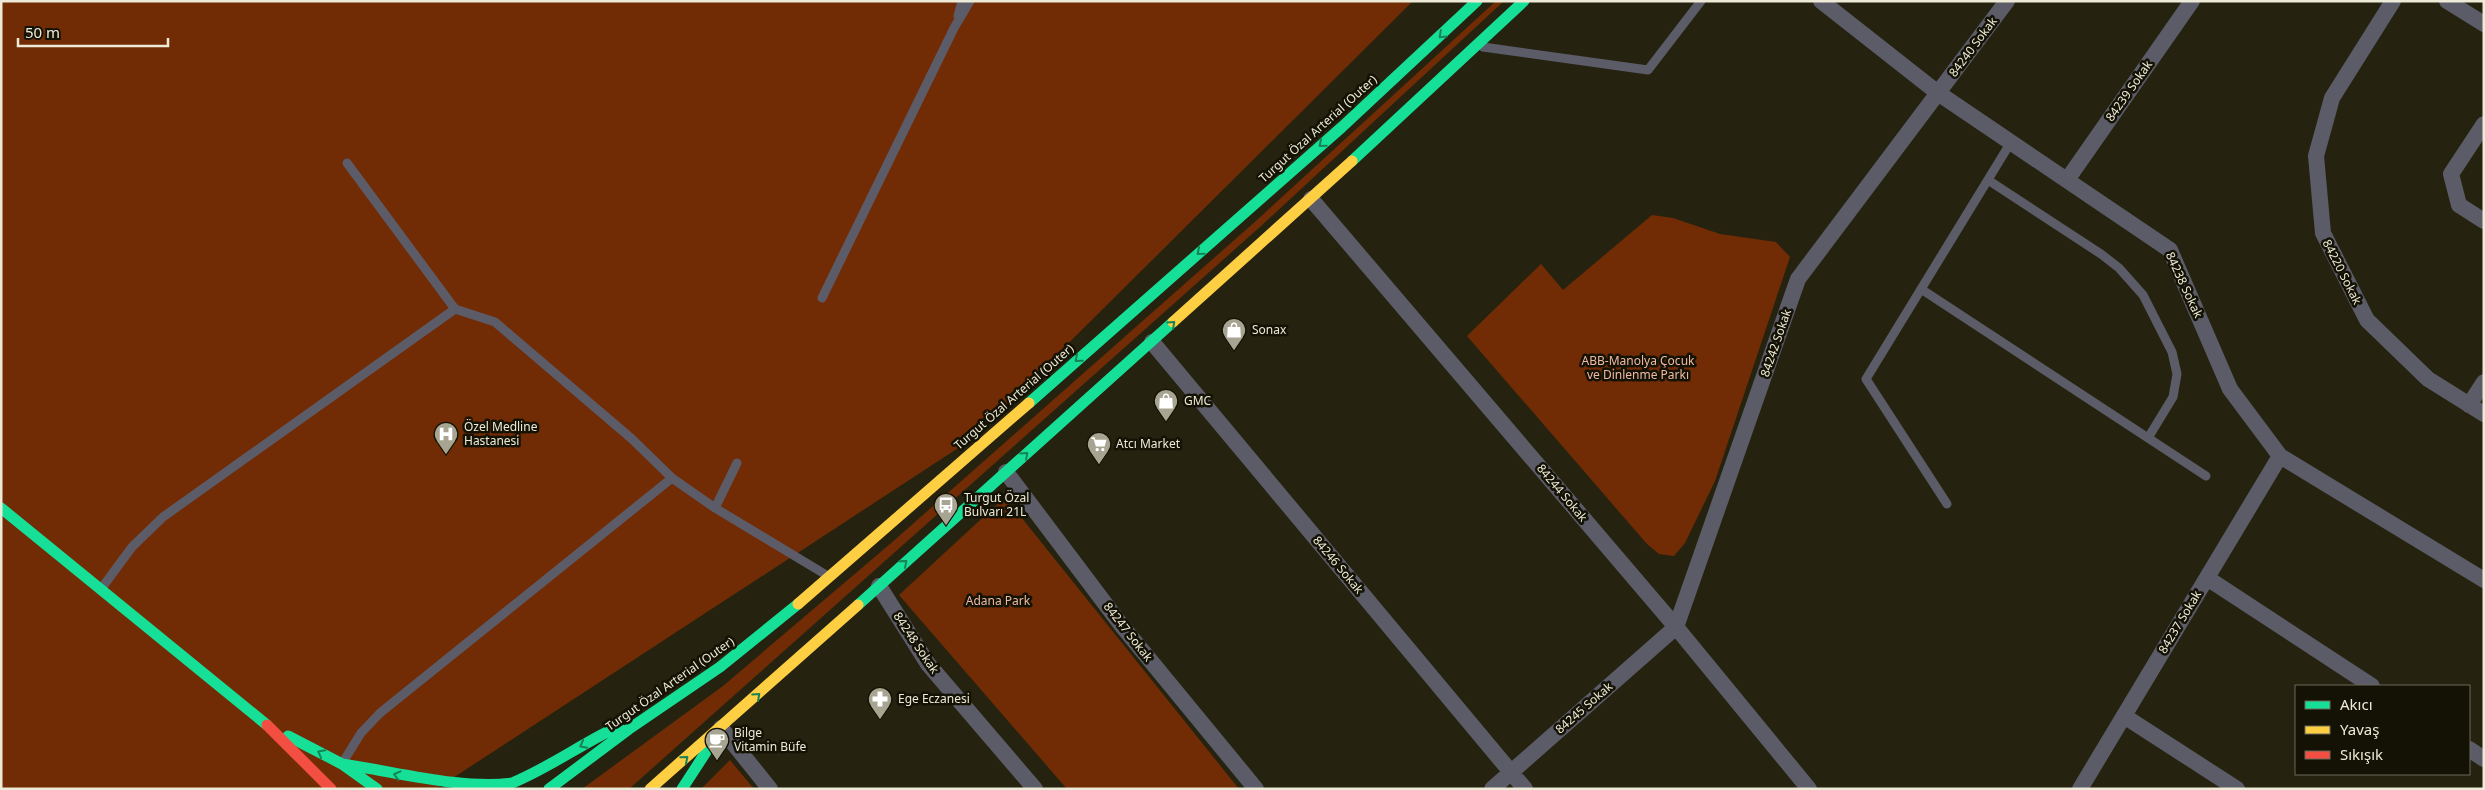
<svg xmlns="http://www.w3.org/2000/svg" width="2485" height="790" viewBox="0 0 2485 790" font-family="'Noto Sans',sans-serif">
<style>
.green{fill:#722c05}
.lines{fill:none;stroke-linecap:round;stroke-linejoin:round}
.lane{stroke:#5c5c69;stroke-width:9}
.street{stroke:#5c5c69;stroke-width:16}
.fast{stroke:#16e098;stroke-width:11}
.slow{stroke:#ffcf43;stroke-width:11}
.jam{stroke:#f24e42;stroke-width:11}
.oneway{stroke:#158356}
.labels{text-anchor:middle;stroke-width:5;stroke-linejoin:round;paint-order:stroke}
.street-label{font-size:12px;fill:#edebd7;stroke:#141205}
.poi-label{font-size:12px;fill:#edebd7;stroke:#141205;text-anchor:start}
.park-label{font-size:12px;fill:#efb9a4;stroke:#141205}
</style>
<rect width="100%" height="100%" fill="#25230f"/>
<path class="green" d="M 1,1 L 1413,1 L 972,439 L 436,789 L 1,789 Z
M 1496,1 L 1504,1 L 1261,226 L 629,789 L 582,789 L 723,686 L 890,544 L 1257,220 Z
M 1652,215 L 1673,218 L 1720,234 L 1776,242 L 1790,257 L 1715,481 L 1685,543 L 1674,556 L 1659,554 L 1647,544 L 1467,336 L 1541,264 L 1563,290 Z
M 1005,497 L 1239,789 L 1067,789 L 899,595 Z
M 730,760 L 754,789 L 701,789 Z"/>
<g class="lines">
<path class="lane" d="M 958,16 L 962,1
M 1483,47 L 1648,70 L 1701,1
M 347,163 L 455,309 L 495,322 L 632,439 L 672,478 L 715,508 L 828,576
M 1988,180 L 2101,254 L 2119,268 L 2143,295 L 2172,352 L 2177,374 L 2173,397 L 2148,438
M 1921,289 L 2206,476
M 822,298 L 954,28 L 970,1
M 1947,504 L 1866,379 L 2011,142
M 715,508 L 737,463
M 101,589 L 132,547 L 163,517 L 455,309
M 343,762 L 361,733 L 380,713 L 672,478"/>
<path class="street" d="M 1821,1 L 1938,93 L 2170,250 L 2230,389 L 2280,456 L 2484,580
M 2393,1 L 2332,98 L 2316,156 L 2323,233 L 2367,320 L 2428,379 L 2484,414
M 2447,1 L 2484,24
M 2484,124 L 2451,174 L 2459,205 L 2484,221
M 2067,180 L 2192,1
M 1311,199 L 1676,627 L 1809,789
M 1152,342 L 1525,789
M 2469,405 L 2484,382
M 1006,472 L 1122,626 L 1256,789
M 2207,578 L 2372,686
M 879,586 L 928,664 L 1035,789
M 2124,716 L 2237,789
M 721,728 L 770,789
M 2469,749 L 2484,759
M 1492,789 L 1676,627 L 1798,279 L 2007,1
M 2080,789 L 2280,456"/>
<path class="fast" d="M 1352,161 L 1524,1
M 1029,403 L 1342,127 L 1477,1
M 1,508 L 267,725
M 858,605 L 1173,322
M 288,736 L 342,764 L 377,789
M 342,764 C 393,771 462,790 512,783 C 544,770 576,748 607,732 L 622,730
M 549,789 L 629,729 L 720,667 L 798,604
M 682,789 L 706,752"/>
<path class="slow" d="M 1173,322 L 1352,161
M 798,604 L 1029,403
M 650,789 L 858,605"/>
<path class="jam" d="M 267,725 L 331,789"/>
</g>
<defs><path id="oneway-chevron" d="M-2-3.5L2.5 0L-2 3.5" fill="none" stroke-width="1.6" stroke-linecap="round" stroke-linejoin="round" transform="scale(1.25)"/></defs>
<g class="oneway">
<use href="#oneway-chevron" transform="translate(1442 35) rotate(137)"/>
<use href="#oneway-chevron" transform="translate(1322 144) rotate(139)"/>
<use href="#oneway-chevron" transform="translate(1200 252) rotate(139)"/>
<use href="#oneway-chevron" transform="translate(1172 324) rotate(-42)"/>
<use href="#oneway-chevron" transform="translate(1078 359) rotate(139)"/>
<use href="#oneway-chevron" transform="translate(1025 455) rotate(-42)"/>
<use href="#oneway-chevron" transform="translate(904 563) rotate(-41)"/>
<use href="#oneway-chevron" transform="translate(757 696) rotate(-42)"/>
<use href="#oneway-chevron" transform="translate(583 745) rotate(152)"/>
<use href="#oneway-chevron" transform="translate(321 753) rotate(-152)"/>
<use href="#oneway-chevron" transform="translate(685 759) rotate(-40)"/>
<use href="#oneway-chevron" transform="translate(397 775) rotate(-166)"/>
</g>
<defs>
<g id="shop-pin" transform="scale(1.25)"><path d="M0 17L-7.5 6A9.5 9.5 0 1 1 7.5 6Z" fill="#a7a591" stroke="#141205"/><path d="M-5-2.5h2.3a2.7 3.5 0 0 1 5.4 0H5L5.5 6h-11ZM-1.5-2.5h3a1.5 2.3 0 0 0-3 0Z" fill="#fff"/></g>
<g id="hospital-pin" transform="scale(1.25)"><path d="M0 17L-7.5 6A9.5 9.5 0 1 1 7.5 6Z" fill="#a7a591" stroke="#141205"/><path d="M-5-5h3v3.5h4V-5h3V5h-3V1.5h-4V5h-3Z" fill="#fff"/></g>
<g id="supermarket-pin" transform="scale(1.25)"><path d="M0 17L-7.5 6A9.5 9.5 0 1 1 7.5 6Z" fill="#a7a591" stroke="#141205"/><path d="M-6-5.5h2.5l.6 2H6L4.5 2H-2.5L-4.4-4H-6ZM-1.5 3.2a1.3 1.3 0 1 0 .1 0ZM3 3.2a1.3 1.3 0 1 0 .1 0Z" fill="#fff"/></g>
<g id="bus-pin" transform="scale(1.25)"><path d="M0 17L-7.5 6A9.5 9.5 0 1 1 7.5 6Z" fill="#a7a591" stroke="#141205"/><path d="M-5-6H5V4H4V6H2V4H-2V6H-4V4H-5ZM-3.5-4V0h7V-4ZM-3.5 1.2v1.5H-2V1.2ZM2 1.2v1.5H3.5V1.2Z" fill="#fff"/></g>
<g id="pharmacy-pin" transform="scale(1.25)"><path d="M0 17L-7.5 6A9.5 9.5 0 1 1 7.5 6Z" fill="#a7a591" stroke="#141205"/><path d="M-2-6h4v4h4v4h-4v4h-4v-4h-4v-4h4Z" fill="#fff"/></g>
<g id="cafe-pin" transform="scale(1.25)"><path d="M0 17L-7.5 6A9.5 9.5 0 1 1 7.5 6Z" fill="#a7a591" stroke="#141205"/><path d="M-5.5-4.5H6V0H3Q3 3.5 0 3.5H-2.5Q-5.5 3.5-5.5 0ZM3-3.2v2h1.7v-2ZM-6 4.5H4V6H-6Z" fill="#fff"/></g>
</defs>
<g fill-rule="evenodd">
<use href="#shop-pin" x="1234" y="330"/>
<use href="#shop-pin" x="1166" y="401"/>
<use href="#hospital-pin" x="446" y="434"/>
<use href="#supermarket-pin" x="1099" y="444"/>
<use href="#bus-pin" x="946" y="505"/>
<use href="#pharmacy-pin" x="880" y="699"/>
<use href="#cafe-pin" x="717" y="740"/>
</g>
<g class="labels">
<g class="street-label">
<text transform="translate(1973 47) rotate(-53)" y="4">84240 Sokak</text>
<text transform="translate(2129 91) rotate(-55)" y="4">84239 Sokak</text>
<text transform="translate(1318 129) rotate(-42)" y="4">Turgut Özal Arterial (Outer)</text>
<text transform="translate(2342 272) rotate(63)" y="4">84220 Sokak</text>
<text transform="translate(2184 285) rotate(65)" y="4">84238 Sokak</text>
<text transform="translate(1776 343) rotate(-71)" y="4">84242 Sokak</text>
<text transform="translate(1014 397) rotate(-41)" y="4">Turgut Özal Arterial (Outer)</text>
<text transform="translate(1562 493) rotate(50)" y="4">84244 Sokak</text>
<text transform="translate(1338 565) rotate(50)" y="4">84246 Sokak</text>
<text transform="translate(2180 622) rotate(-59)" y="4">84237 Sokak</text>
<text transform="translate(1128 632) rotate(52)" y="4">84247 Sokak</text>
<text transform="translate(916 643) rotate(56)" y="4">84248 Sokak</text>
<text transform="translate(670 684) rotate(-35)" y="4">Turgut Özal Arterial (Outer)</text>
<text transform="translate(1584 708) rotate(-41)" y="4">84245 Sokak</text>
</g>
<g class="poi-label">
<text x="1252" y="334">Sonax</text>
<text x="1184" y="405">GMC</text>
<text x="464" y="431">Özel Medline<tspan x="464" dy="14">Hastanesi</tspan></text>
<text x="1116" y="448">Atcı Market</text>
<text x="964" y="502">Turgut Özal<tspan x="964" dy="14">Bulvarı 21L</tspan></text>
<text x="898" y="703">Ege Eczanesi</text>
<text x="734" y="737">Bilge<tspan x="734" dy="14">Vitamin Büfe</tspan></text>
</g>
<g class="park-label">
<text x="1638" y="365">ABB-Manolya Çocuk<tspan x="1638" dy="14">ve Dinlenme Parkı</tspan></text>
<text x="998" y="605">Adana Park</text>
</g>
</g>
<rect width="2485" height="790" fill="none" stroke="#edebd7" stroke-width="5"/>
<rect x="2295" y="685" width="175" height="90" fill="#141205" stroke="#6b6959"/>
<rect x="2305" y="701" width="25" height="8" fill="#16e098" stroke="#6b6959"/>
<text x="2340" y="710" font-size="15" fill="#edebd7">Akıcı</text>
<rect x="2305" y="726" width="25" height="8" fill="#ffcf43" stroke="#6b6959"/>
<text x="2340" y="735" font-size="15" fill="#edebd7">Yavaş</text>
<rect x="2305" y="751" width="25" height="8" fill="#f24e42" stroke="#6b6959"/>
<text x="2340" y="760" font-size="15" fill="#edebd7">Sıkışık</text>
<path d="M18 38v8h150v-8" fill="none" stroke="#edebd7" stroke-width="2.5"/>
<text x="25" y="38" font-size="15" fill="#edebd7" stroke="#141205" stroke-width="4" paint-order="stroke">50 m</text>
</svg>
